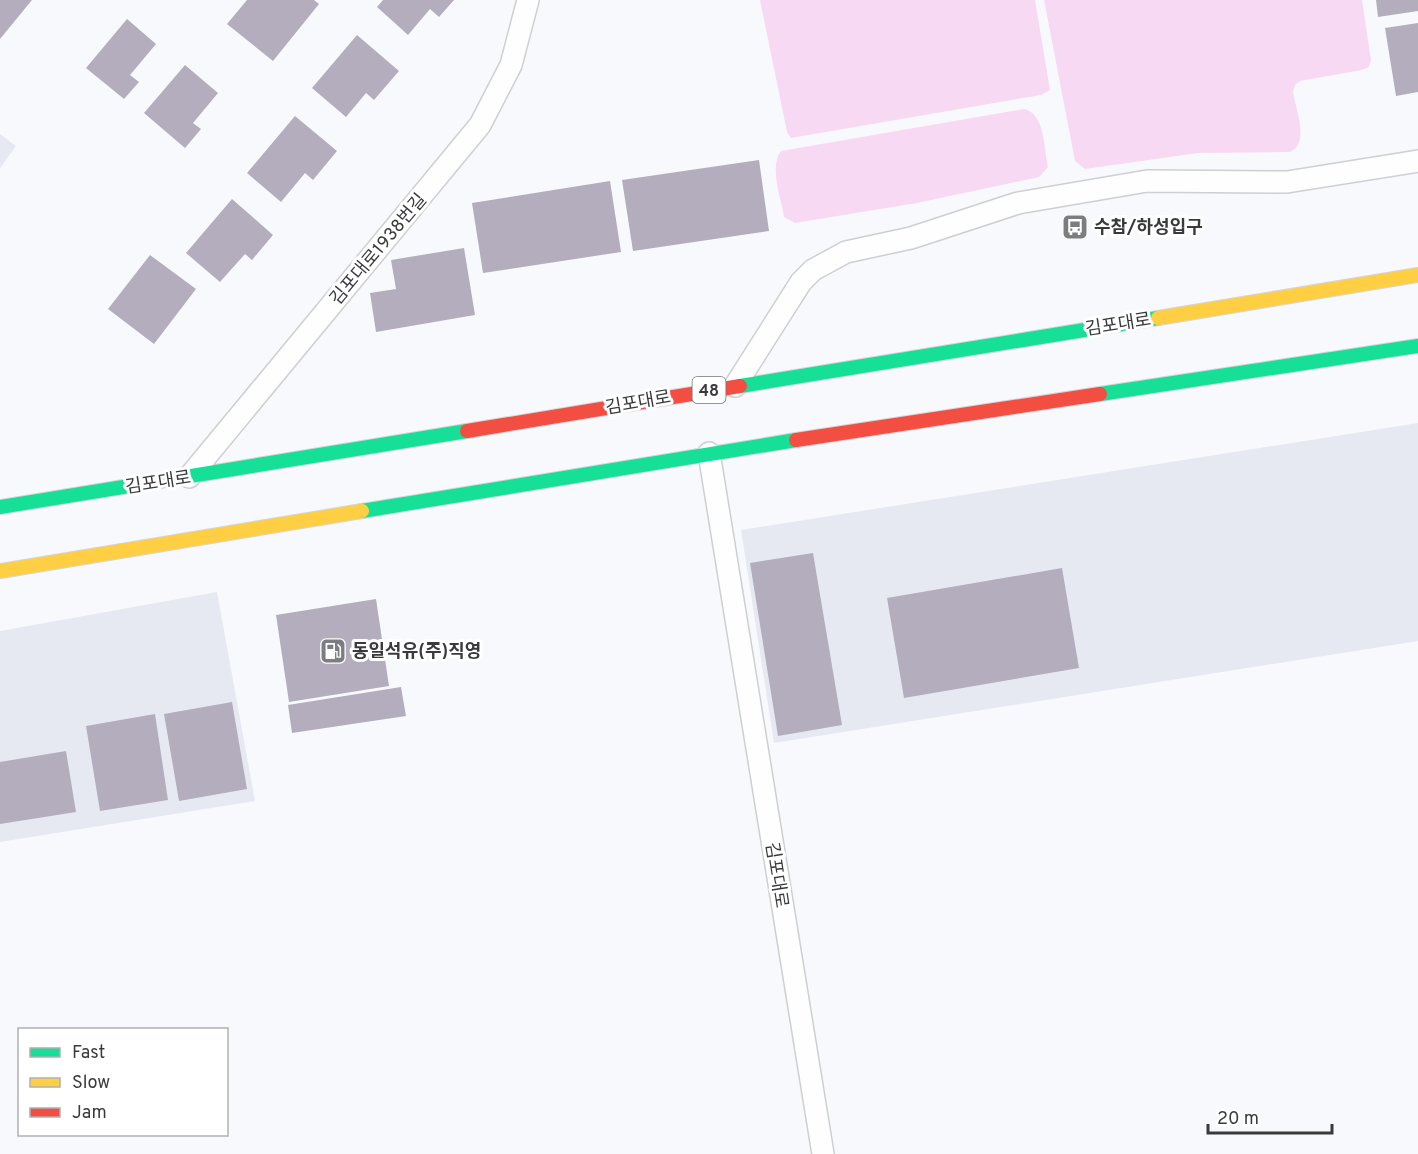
<svg xmlns="http://www.w3.org/2000/svg" width="1418" height="1154" viewBox="0 0 1418 1154" font-family="Overpass,'Noto Sans KR',sans-serif">
<style>
.built{fill:#e7e9f2}
.green{fill:#f8d9f4}
.building{fill:#b4adbd}
.lines{fill:none;stroke-linecap:round;stroke-linejoin:round}
.lane-casing{stroke:#cecfd2;stroke-width:24}
.fast-casing{stroke:#d5d5d7;stroke-width:16}
.slow-casing{stroke:#d5d5d7;stroke-width:16}
.jam-casing{stroke:#d5d5d7;stroke-width:16}
.lane{stroke:#fefeff;stroke-width:21}
.fast{stroke:#16e098;stroke-width:14}
.slow{stroke:#ffcf43;stroke-width:14}
.jam{stroke:#f24e42;stroke-width:14}
.labels{text-anchor:middle;stroke-width:6;stroke-linejoin:round;paint-order:stroke}
.shield{fill:#fff;stroke:#757577;stroke-width:1.5}
.shield-label{font-size:16px;font-weight:bold;fill:#3a3a3d}
.poi-label{font-size:18px;font-weight:bold;fill:#3a3a3d;stroke:#fff;text-anchor:start}
.street-label{font-size:18px;fill:#3a3a3d;stroke:#fff}
</style>
<rect width="100%" height="100%" fill="#f8f9fd"/>
<path class="built" d="M 0,134 L 16,146 L 0,168 Z
M 1418,423 L 1418,641 L 774,743 L 741,530 Z
M 217,592 L 255,801 L 0,842 L 0,631 Z"/>
<path class="green" d="M 760,0 L 1035,0 L 1050,90 L 1041,95 L 791,138 L 787,132 Z
M 1044,0 L 1362,0 L 1371,60 L 1369,67 L 1362,70 L 1300,81 L 1295,85 L 1293,92 C 1296,110 1310,144 1290,152 L 1198,153 L 1085,169 L 1075,161 Z
M 1024,109 C 1045,113 1044,149 1048,167 L 1039,177 L 917,203 L 795,223 L 784,217 C 781,198 769,167 781,151 Z"/>
<path class="building" d="M 0,0 L 32,0 L 0,39 Z
M 247,0 L 314,0 L 319,4 L 273,61 L 227,24 Z
M 383,0 L 454,0 L 439,17 L 430,9 L 408,35 L 377,7 Z
M 1376,0 L 1418,0 L 1418,11 L 1378,17 Z
M 127,19 L 156,44 L 130,75 L 139,82 L 124,99 L 86,68 Z
M 1418,23 L 1418,92 L 1396,96 L 1385,28 Z
M 357,35 L 399,71 L 374,100 L 366,93 L 346,117 L 312,88 Z
M 185,65 L 218,93 L 193,123 L 201,129 L 185,148 L 144,113 Z
M 295,116 L 337,151 L 313,180 L 305,173 L 281,202 L 247,173 Z
M 759,160 L 769,231 L 633,251 L 622,180 Z
M 610,181 L 621,252 L 483,273 L 472,203 Z
M 232,199 L 273,235 L 252,260 L 245,254 L 220,282 L 186,253 Z
M 464,248 L 475,315 L 376,332 L 370,293 L 396,289 L 391,260 Z
M 150,255 L 196,289 L 154,344 L 108,309 Z
M 813,553 L 842,725 L 778,736 L 750,563 Z
M 1062,568 L 1079,668 L 904,698 L 887,598 Z
M 376,599 L 389,686 L 289,702 L 276,615 Z
M 401,687 L 406,716 L 292,733 L 288,705 Z
M 232,702 L 247,789 L 179,801 L 164,714 Z
M 155,714 L 168,800 L 100,811 L 86,726 Z
M 66,751 L 76,812 L 0,824 L 0,762 Z"/>
<g class="lines">
<g class="lane-casing">
<path id="lane" d="M 735,386 L 801,282 L 813,270 L 846,252 L 911,238 L 1018,203 L 1147,181 L 1287,182 L 1418,161
M 709,453 L 823,1154
M 189,477 L 480,125 L 511,65 L 528,0"/>
</g>
<g class="fast-casing">
<path id="fast" d="M 740,386 L 1158,318
M 1100,394 L 1418,346
M 0,507 L 467,431
M 362,511 L 796,440"/>
</g>
<g class="slow-casing">
<path id="slow" d="M 1158,318 L 1418,275
M 0,571 L 362,511"/>
</g>
<g class="jam-casing">
<path id="jam" d="M 467,431 L 740,386
M 796,440 L 1100,394"/>
</g>
<use href="#lane" class="lane"/>
<use href="#fast" class="fast"/>
<use href="#slow" class="slow"/>
<use href="#jam" class="jam"/>
</g>
<defs>
<g id="bus-square" transform="scale(1.35)"><rect x="-9" y="-9" width="18" height="18" rx="4" fill="#7c7d80" stroke="#fff"/><path d="M-5-6H5V4H4V6H2V4H-2V6H-4V4H-5ZM-3.5-4V0h7V-4ZM-3.5 1.2v1.5H-2V1.2ZM2 1.2v1.5H3.5V1.2Z" fill="#fff"/></g>
<g id="fuel-square" transform="scale(1.35)"><rect x="-9" y="-9" width="18" height="18" rx="4" fill="#7c7d80" stroke="#fff"/><path d="M-5.5-6h7V0h2V4h1.3V-2.5L3-4.5l.8-.8L6-3V5H2.5V1h-1V6h-7ZM-4.2-4.7v3.2H.2V-4.7Z" fill="#fff"/></g>
</defs>
<g fill-rule="evenodd">
<use href="#bus-square" x="1075" y="227"/>
<use href="#fuel-square" x="333" y="651"/>
</g>
<g class="labels">
<rect class="shield" x="692.5" y="377" width="33" height="26" rx="4.5"/>
<g class="shield-label">
<text x="709" y="396">48</text>
</g>
<g class="poi-label">
<text x="1094" y="233">수참/하성입구</text>
<text x="352" y="657">동일석유(주)직영</text>
</g>
<g class="street-label">
<text transform="translate(378 249) rotate(-50)" y="6">김포대로1938번길</text>
<text transform="translate(1118 324) rotate(-9)" y="6">김포대로</text>
<text transform="translate(638 402) rotate(-10)" y="6">김포대로</text>
<text transform="translate(158 482) rotate(-9)" y="6">김포대로</text>
<text transform="translate(777 875) rotate(81)" y="6">김포대로</text>
</g>
</g>
<rect x="18" y="1028" width="210" height="108" fill="#ffffff" stroke="#b0b0b1" stroke-width="1.5"/>
<rect x="30" y="1048" width="30" height="9" fill="#16e098" stroke="#b0b0b1" stroke-width="1.5"/>
<text x="72" y="1058" font-size="18" fill="#3a3a3d">Fast</text>
<rect x="30" y="1078" width="30" height="9" fill="#ffcf43" stroke="#b0b0b1" stroke-width="1.5"/>
<text x="72" y="1088" font-size="18" fill="#3a3a3d">Slow</text>
<rect x="30" y="1108" width="30" height="9" fill="#f24e42" stroke="#b0b0b1" stroke-width="1.5"/>
<text x="72" y="1118" font-size="18" fill="#3a3a3d">Jam</text>
<path d="M1208 1124v9h124v-9" fill="none" stroke="#3a3a3d" stroke-width="3"/>
<text x="1217" y="1124" font-size="18" fill="#3a3a3d" stroke="#ffffff" stroke-width="4.5" paint-order="stroke">20 m</text>
</svg>
